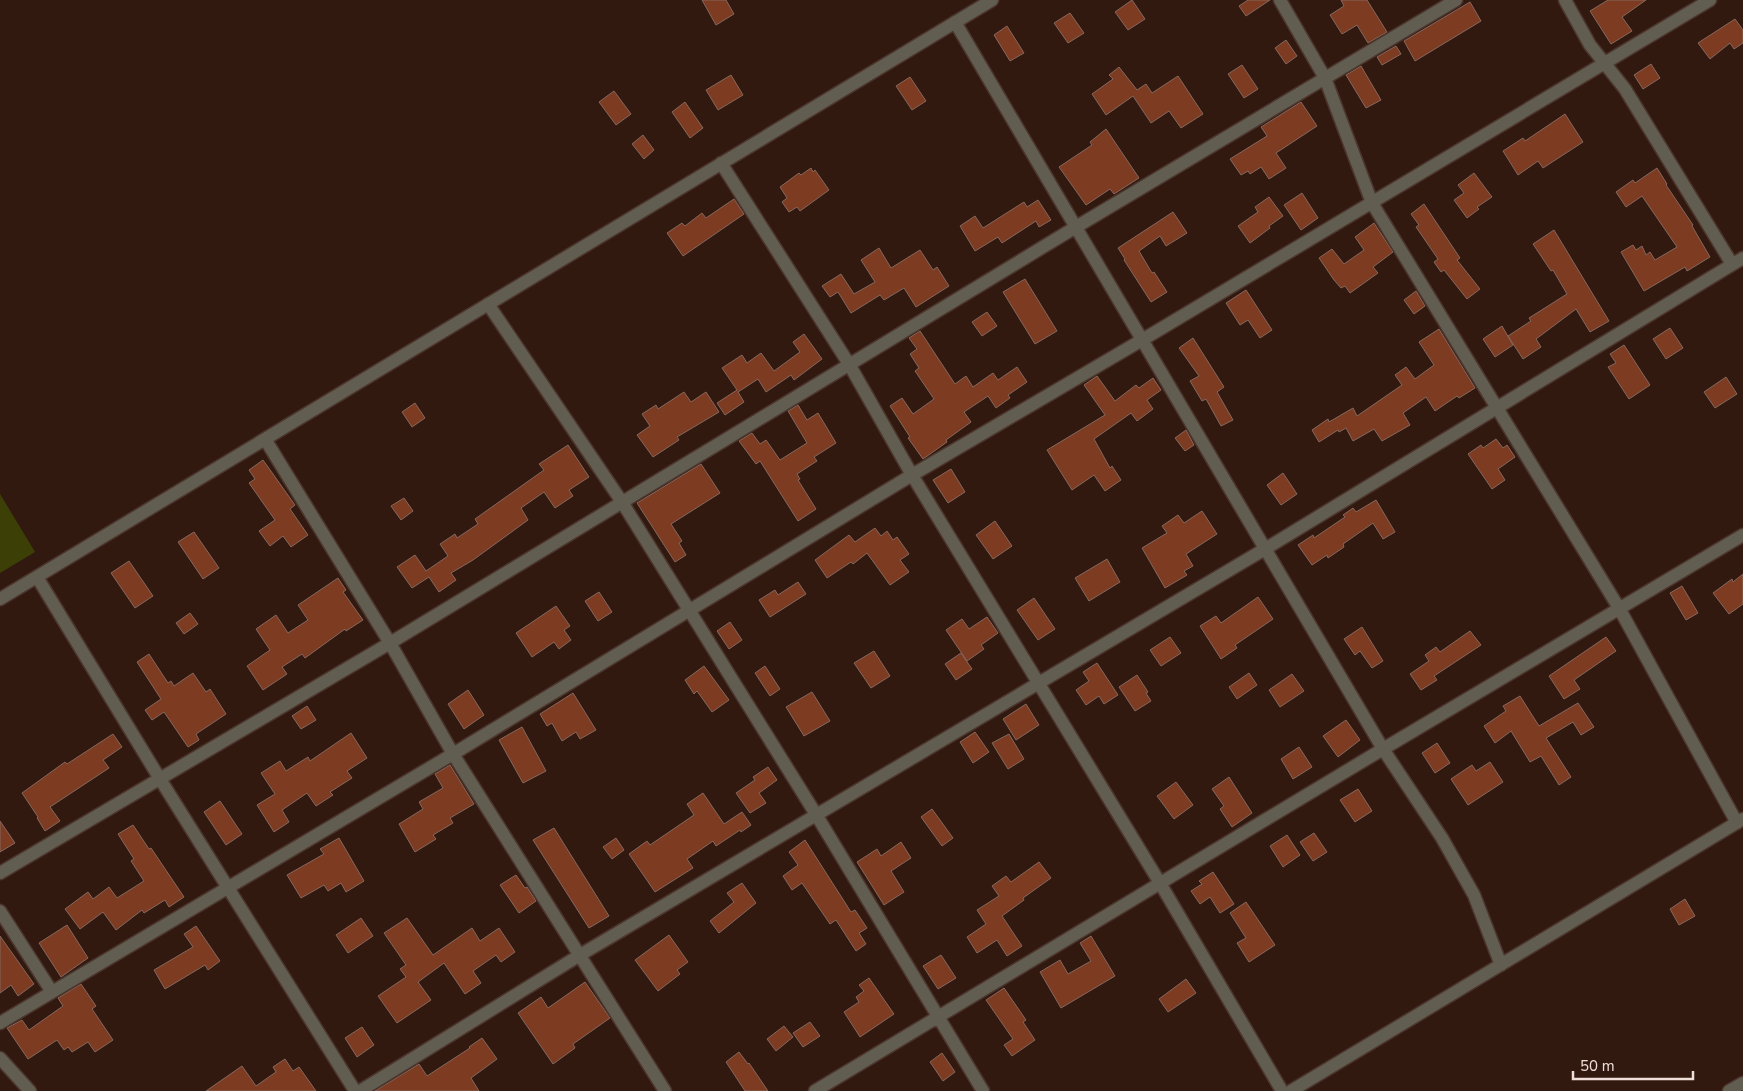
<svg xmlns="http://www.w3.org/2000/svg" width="1743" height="1091" viewBox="0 0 1743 1091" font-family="'Nunito Sans',sans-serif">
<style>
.green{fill:#3c4006}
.building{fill:#7d3b22;stroke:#86685e}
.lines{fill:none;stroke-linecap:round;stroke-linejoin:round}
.street-casing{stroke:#4c352c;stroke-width:15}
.street{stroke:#615d51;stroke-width:12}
</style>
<rect width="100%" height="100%" fill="#311910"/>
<path class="green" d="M 0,494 L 35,552 L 0,573 Z"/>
<path class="building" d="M 702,0 L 726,0 L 734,14 L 716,25 Z
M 1132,0 L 1145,19 L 1128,30 L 1115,12 Z
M 1248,0 L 1270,0 L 1246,16 L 1239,6 Z
M 1341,0 L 1367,0 L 1387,32 L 1368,43 L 1357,25 L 1342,34 L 1330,15 L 1344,6 Z
M 1608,0 L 1646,0 L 1622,17 L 1632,31 L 1611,44 L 1590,11 Z
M 1470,2 L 1481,21 L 1415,61 L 1404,41 Z
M 1070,13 L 1084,33 L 1068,43 L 1054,23 Z
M 1735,19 L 1743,30 L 1743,43 L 1734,49 L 1730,43 L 1710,59 L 1698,43 Z
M 1007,26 L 1024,53 L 1010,61 L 994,35 Z
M 1286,40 L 1297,56 L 1286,64 L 1275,48 Z
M 1396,46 L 1401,54 L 1382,65 L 1377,57 Z
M 1651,64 L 1660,78 L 1643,89 L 1634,75 Z
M 1242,65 L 1258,89 L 1244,98 L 1228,74 Z
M 1361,66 L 1381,100 L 1366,108 L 1346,75 Z
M 1119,67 L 1137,90 L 1146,84 L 1152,93 L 1178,76 L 1203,114 L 1181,128 L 1169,111 L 1151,123 L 1133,96 L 1106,115 L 1092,94 L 1113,79 L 1109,75 Z
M 731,75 L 743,95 L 718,110 L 706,90 Z
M 910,77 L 926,101 L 912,110 L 896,86 Z
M 614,91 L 631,114 L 616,125 L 599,102 Z
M 685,102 L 703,128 L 690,138 L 672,112 Z
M 1301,102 L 1317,126 L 1276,153 L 1286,168 L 1269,179 L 1261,167 L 1250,174 L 1248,171 L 1241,175 L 1230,159 L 1267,136 L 1261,127 Z
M 1565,114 L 1583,142 L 1543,168 L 1538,161 L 1518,175 L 1503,151 L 1523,138 L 1525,141 Z
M 1106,129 L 1139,178 L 1114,194 L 1110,189 L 1086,205 L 1059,167 L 1092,145 L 1090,142 Z
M 643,135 L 654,150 L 644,159 L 632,144 Z
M 811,168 L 813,172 L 815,170 L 829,190 L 800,211 L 797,207 L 789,212 L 782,202 L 787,198 L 780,187 L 799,173 L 801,175 Z
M 1657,168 L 1667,184 L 1666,185 L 1693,225 L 1692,226 L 1710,257 L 1687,271 L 1685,267 L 1644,291 L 1621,252 L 1633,245 L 1636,250 L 1642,246 L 1646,255 L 1650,252 L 1655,260 L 1677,247 L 1642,196 L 1626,207 L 1616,192 L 1633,180 L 1635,183 Z
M 1474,173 L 1492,197 L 1477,207 L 1479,209 L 1467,218 L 1454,200 L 1464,193 L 1458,185 Z
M 1302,193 L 1318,218 L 1301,230 L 1284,205 Z
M 1269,197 L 1283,216 L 1269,226 L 1270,228 L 1250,243 L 1238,226 L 1258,212 L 1255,207 Z
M 734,199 L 744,214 L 683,256 L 667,233 L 682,223 L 685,226 L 702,213 L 706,218 Z
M 1038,200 L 1051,220 L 1039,227 L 1036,221 L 1002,243 L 998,237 L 975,251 L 960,226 L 975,216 L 983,228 L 1024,202 L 1027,207 Z
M 1424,204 L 1460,258 L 1457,260 L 1480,289 L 1467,299 L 1444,270 L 1441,272 L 1434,262 L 1438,259 L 1416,227 L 1419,225 L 1411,214 Z
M 1173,212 L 1187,233 L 1166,246 L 1160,236 L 1139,251 L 1152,273 L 1154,272 L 1167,292 L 1151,302 L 1124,260 L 1125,259 L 1118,248 Z
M 1374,223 L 1393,252 L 1373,267 L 1378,273 L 1350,293 L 1345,286 L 1341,288 L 1334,280 L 1319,258 L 1332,249 L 1344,264 L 1364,250 L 1355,237 Z
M 1554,230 L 1609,321 L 1590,332 L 1576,309 L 1536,339 L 1541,347 L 1523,359 L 1508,336 L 1531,321 L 1529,318 L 1567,294 L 1553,270 L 1551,271 L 1533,244 Z
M 879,248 L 891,268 L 920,250 L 933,270 L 937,267 L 949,286 L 916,307 L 904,288 L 884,300 L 880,295 L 851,313 L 838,292 L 830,297 L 822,286 L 841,274 L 854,294 L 875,282 L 861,260 Z
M 1025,279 L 1057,331 L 1035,344 L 1003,292 Z
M 1246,290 L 1272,330 L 1260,338 L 1248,320 L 1240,325 L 1226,303 Z
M 1416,291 L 1425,306 L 1414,314 L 1404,300 Z
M 987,312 L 997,326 L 982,336 L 972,322 Z
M 1502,326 L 1513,345 L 1495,357 L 1483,339 Z
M 1670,328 L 1683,348 L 1666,359 L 1653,339 Z
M 1439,329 L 1475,388 L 1459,398 L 1457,396 L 1435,411 L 1426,397 L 1403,413 L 1410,425 L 1382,441 L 1374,429 L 1353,441 L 1346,428 L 1339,432 L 1338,430 L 1319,442 L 1312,430 L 1328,419 L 1329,422 L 1353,408 L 1357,416 L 1402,385 L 1395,375 L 1406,367 L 1415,379 L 1434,365 L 1419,342 Z
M 920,331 L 955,384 L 966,376 L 973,387 L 993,373 L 998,380 L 1017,367 L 1027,382 L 1008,395 L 1010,398 L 996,408 L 988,396 L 964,412 L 971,422 L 946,440 L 947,442 L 923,459 L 908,438 L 910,437 L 890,406 L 902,398 L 913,414 L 934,399 L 915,371 L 919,368 L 910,354 L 917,349 L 909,338 Z
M 804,334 L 822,359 L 794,380 L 791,375 L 766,392 L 758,379 L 738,392 L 744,402 L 725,415 L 717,403 L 737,390 L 722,368 L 742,355 L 747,363 L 761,353 L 774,371 L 800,352 L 793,342 Z
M 1193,338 L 1224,387 L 1217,392 L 1233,420 L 1221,426 L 1206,399 L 1202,401 L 1190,381 L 1199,376 L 1179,348 Z
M 1624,345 L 1650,385 L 1629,399 L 1608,367 L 1616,363 L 1610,354 Z
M 1097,376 L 1115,401 L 1136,385 L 1139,388 L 1153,378 L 1161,390 L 1147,400 L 1153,409 L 1137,421 L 1131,413 L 1094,439 L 1110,468 L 1112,466 L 1121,480 L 1105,491 L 1094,475 L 1072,490 L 1047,450 L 1105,415 L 1084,385 Z
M 1726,377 L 1737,394 L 1715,408 L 1704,392 Z
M 684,392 L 691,402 L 706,392 L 719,412 L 677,437 L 679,440 L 653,457 L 637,435 L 650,426 L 642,414 L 656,405 L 658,409 Z
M 415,403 L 425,418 L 412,427 L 402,412 Z
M 798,405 L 807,420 L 818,413 L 836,443 L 814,457 L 817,461 L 797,474 L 800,479 L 798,480 L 816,509 L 798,521 L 760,461 L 756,464 L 739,441 L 752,433 L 760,444 L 766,440 L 780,460 L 807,443 L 788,411 Z
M 1186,430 L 1194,445 L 1185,451 L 1175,438 Z
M 1496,439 L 1503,448 L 1507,445 L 1515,457 L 1498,469 L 1505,480 L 1492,489 L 1468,454 L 1481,445 L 1483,448 Z
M 568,445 L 589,477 L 569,490 L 573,496 L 555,508 L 544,492 L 521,508 L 528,520 L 473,560 L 451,573 L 456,580 L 439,592 L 429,577 L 412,588 L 397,567 L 415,555 L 426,571 L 448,556 L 440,544 L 455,534 L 457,538 L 478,524 L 475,519 L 544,470 L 539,464 Z
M 263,460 L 295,505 L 290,509 L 308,535 L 291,547 L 283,536 L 270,546 L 259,531 L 275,520 L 249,483 L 255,479 L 249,470 Z
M 701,464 L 720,493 L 671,524 L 682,541 L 679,543 L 686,555 L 675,562 L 637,503 Z
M 951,469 L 965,492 L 948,503 L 933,480 Z
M 1283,473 L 1297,494 L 1281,505 L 1267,485 Z
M 404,498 L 413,511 L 401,520 L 391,506 Z
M 1376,500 L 1395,532 L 1383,539 L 1373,523 L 1343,544 L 1344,547 L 1328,558 L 1327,555 L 1312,565 L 1298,545 L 1313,535 L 1314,538 L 1345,517 L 1343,515 L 1353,508 L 1356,512 Z
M 1202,511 L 1217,534 L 1186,554 L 1193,566 L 1184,571 L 1187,575 L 1165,588 L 1142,548 L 1167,533 L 1162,526 L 1178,515 L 1184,523 Z
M 995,521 L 1012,546 L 993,559 L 976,535 Z
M 875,528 L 881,536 L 887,531 L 893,540 L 897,537 L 909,554 L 900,560 L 909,572 L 890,585 L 867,553 L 853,564 L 851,562 L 827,578 L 815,560 L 849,535 L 855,542 Z
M 194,532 L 219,568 L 203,579 L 178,542 Z
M 1107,559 L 1120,582 L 1089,601 L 1075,578 Z
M 129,561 L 153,596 L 135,608 L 111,573 Z
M 1743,574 L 1743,604 L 1729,614 L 1713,593 L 1732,579 L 1733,582 Z
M 338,578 L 346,590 L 343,592 L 363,620 L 346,631 L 345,629 L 305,658 L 302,654 L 282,667 L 287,674 L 263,690 L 247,666 L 270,650 L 256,629 L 276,615 L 288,633 L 308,620 L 298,605 Z
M 798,582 L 806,594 L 770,617 L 759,600 L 775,590 L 778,595 Z
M 1682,586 L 1698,613 L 1686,620 L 1670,593 Z
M 599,592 L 612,612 L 598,621 L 585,601 Z
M 1258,597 L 1273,619 L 1235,645 L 1237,648 L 1221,659 L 1200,626 L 1216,616 L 1221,623 Z
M 1034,598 L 1055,629 L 1038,640 L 1017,610 Z
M 556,606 L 570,626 L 564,630 L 571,640 L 559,649 L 554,642 L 532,657 L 516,633 Z
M 190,613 L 198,624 L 184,634 L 176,623 Z
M 987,617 L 998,633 L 981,645 L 984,649 L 967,661 L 946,630 L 962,619 L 969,629 Z
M 730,622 L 742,640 L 729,649 L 717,631 Z
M 1362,627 L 1383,661 L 1372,668 L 1360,651 L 1355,655 L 1344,639 Z
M 1470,631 L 1481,645 L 1434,676 L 1437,680 L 1421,690 L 1410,674 L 1429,661 L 1425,655 L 1436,647 L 1440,652 Z
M 1170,637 L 1181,653 L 1161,666 L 1150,650 Z
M 1606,637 L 1616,651 L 1574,680 L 1580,689 L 1564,699 L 1549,676 Z
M 874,651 L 890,676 L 871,688 L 854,663 Z
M 961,653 L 972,669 L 956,680 L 945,664 Z
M 149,654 L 168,683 L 171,681 L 174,686 L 193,673 L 206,692 L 210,689 L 226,714 L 196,734 L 199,740 L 188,747 L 164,712 L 152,720 L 145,710 L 161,699 L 137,662 Z
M 1097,663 L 1118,695 L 1104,704 L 1099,696 L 1086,705 L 1076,690 L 1089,681 L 1083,672 Z
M 704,666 L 729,700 L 712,712 L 697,691 L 694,694 L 685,680 Z
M 765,666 L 780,689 L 770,696 L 755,673 Z
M 1249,673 L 1257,685 L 1237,699 L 1229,687 Z
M 1292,674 L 1304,691 L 1280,707 L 1269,690 Z
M 1137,675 L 1148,692 L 1146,693 L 1151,701 L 1135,711 L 1119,687 Z
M 468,690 L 484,715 L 464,729 L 448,704 Z
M 812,692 L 830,721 L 804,736 L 786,707 Z
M 573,693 L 596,730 L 580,739 L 576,732 L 562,741 L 552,723 L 547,726 L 540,714 Z
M 1520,696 L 1539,726 L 1578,703 L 1594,727 L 1581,735 L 1573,722 L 1546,738 L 1571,777 L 1559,785 L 1541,756 L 1530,762 L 1511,731 L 1495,743 L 1484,726 L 1506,711 L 1503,706 Z
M 1026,704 L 1039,725 L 1016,740 L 1003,719 Z
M 307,706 L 316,720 L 301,729 L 292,716 Z
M 1346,720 L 1360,740 L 1338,757 L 1323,736 Z
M 522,727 L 546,771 L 523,783 L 499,740 Z
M 975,732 L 989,752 L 973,763 L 960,742 Z
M 351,733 L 367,758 L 347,771 L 352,778 L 330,792 L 333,795 L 316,806 L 307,793 L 282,810 L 289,822 L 274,832 L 257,805 L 275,794 L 261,773 L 280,761 L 286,771 L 308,757 L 310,761 Z
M 113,734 L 122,747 L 103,760 L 109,768 L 50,807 L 60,821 L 45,831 L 37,818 L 38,817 L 22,793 L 65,762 L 67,764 Z
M 1009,734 L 1024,759 L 1008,769 L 992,743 Z
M 1437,743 L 1450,763 L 1435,773 L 1422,753 Z
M 1299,747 L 1312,767 L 1293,779 L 1281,759 Z
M 1490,762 L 1503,782 L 1468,805 L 1451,779 L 1472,765 L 1476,771 Z
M 450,765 L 474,804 L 450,818 L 453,823 L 433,835 L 436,839 L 415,852 L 399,824 L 423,809 L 419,802 L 443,788 L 435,774 Z
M 768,767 L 777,780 L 759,793 L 766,803 L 750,813 L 736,793 L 755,780 L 753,777 Z
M 1229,777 L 1252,813 L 1232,827 L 1220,809 L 1224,806 L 1212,789 Z
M 1176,782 L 1193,805 L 1174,819 L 1157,796 Z
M 1358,789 L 1372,811 L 1355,822 L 1340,800 Z
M 703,793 L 724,824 L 742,812 L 751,825 L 741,832 L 740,830 L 716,846 L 713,841 L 687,859 L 693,868 L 655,892 L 629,854 L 647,841 L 650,845 L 694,815 L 687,804 Z
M 220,801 L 242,834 L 226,845 L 204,812 Z
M 932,809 L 953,838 L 942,846 L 921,817 Z
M 0,821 L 15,843 L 0,852 Z
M 133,825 L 149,849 L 151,848 L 184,897 L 169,907 L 165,900 L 144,913 L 142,910 L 116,930 L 103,912 L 80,929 L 65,909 L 88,892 L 93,899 L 109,887 L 117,898 L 144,881 L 131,861 L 134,859 L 118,834 Z
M 554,828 L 609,916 L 589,928 L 533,840 Z
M 1314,833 L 1327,852 L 1313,861 L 1300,842 Z
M 1287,835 L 1300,855 L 1283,867 L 1270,846 Z
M 339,838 L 364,881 L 346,892 L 341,883 L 328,891 L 324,885 L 301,898 L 287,875 L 324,854 L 320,849 Z
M 616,838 L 624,850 L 612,859 L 603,847 Z
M 805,840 L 851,912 L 855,910 L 867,928 L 859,933 L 866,944 L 856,951 L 836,920 L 830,924 L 802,883 L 792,890 L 783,876 L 798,865 L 789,852 Z
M 901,842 L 911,858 L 891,871 L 904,892 L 884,905 L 857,862 L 877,849 L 881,856 Z
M 1039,862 L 1051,878 L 1023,898 L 1024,900 L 1002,916 L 1022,946 L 1007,956 L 997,940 L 977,953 L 967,937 L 986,924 L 977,910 L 999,896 L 992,886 L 1006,876 L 1011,882 Z
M 1213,872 L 1234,904 L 1220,913 L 1210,897 L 1200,904 L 1191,891 L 1202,884 L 1199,881 Z
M 516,875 L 525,888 L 527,887 L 536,901 L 519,913 L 500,885 Z
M 742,883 L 756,903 L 719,933 L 710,921 L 734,902 L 727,893 Z
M 1685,899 L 1695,916 L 1679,925 L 1670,909 Z
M 1246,902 L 1275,945 L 1249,962 L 1237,943 L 1246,938 L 1230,913 Z
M 361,918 L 373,936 L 348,953 L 336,935 Z
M 407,918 L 433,955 L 472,928 L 480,941 L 499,928 L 515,952 L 501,962 L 496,955 L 473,971 L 481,983 L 465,994 L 444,963 L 418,982 L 431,1000 L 397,1023 L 378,996 L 406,977 L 400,969 L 406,965 L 384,933 Z
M 67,925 L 88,958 L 61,977 L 39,943 Z
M 196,926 L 220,961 L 208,970 L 205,965 L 165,989 L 154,970 L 193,947 L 184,934 Z
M 669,935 L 688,962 L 677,970 L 680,974 L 658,991 L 635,960 Z
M 0,936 L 34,984 L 18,996 L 11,985 L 0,993 Z
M 1091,936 L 1115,976 L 1061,1008 L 1040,972 L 1060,960 L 1068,974 L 1091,961 L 1080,943 Z
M 941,955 L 956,978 L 938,989 L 923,966 Z
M 869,978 L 894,1014 L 860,1037 L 844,1012 L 859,1002 L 856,997 L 864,991 L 859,985 Z
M 1186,979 L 1196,993 L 1168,1012 L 1159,999 Z
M 585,982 L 610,1018 L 573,1044 L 575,1048 L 553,1064 L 518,1013 L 541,997 L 548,1008 Z
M 81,984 L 96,1006 L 92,1009 L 113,1040 L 95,1052 L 88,1042 L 72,1052 L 68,1047 L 64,1050 L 57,1040 L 28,1059 L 7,1028 L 22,1020 L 29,1030 L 63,1006 L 58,998 Z
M 1004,988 L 1026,1020 L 1023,1022 L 1035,1040 L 1012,1056 L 1004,1045 L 1013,1039 L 986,1000 Z
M 810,1022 L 820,1036 L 803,1047 L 793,1033 Z
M 784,1026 L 793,1037 L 776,1051 L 767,1039 Z
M 362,1027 L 374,1045 L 357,1057 L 345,1038 Z
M 482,1038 L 497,1059 L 471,1078 L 479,1091 L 375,1091 L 419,1064 L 427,1076 L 470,1048 L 469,1047 Z
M 739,1052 L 748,1064 L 749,1063 L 768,1091 L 745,1091 L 726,1062 Z
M 942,1053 L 955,1072 L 943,1081 L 930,1062 Z
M 285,1059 L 293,1071 L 299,1067 L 316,1091 L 206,1091 L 242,1066 L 256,1086 L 276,1072 L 273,1067 Z"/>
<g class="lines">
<g class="street-casing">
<path id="street" d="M 1280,0 L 1325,78 L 1372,203 L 1619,608 L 1737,823
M 1565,0 L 1590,45 L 1625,89 L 1732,264
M 955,22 L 1383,749 L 1442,838 L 1474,895 L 1501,965
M 721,163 L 849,364 L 912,475 L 1160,883 L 1282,1091
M 488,304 L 622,502 L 817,816 L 983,1091
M 265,439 L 390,643 L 453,754 L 665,1091
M 37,577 L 160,779 L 355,1091
M 0,599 L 992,0
M 0,873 L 390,643 L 1076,227 L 1456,0
M 0,911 L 52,992
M 0,1023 L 453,754 L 912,475 L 1142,340 L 1710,0
M 0,1058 L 30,1091
M 360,1091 L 580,955 L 1265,549 L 1743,258
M 815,1091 L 1383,749 L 1743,535
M 1291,1091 L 1743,819
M 1729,1091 L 1743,1083"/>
</g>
<use href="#street" class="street"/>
</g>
<path d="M1573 1071v8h120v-8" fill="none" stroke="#efded8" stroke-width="2.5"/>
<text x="1580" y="1071" font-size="15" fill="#efded8" stroke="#311910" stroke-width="4" paint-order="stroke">50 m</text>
</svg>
